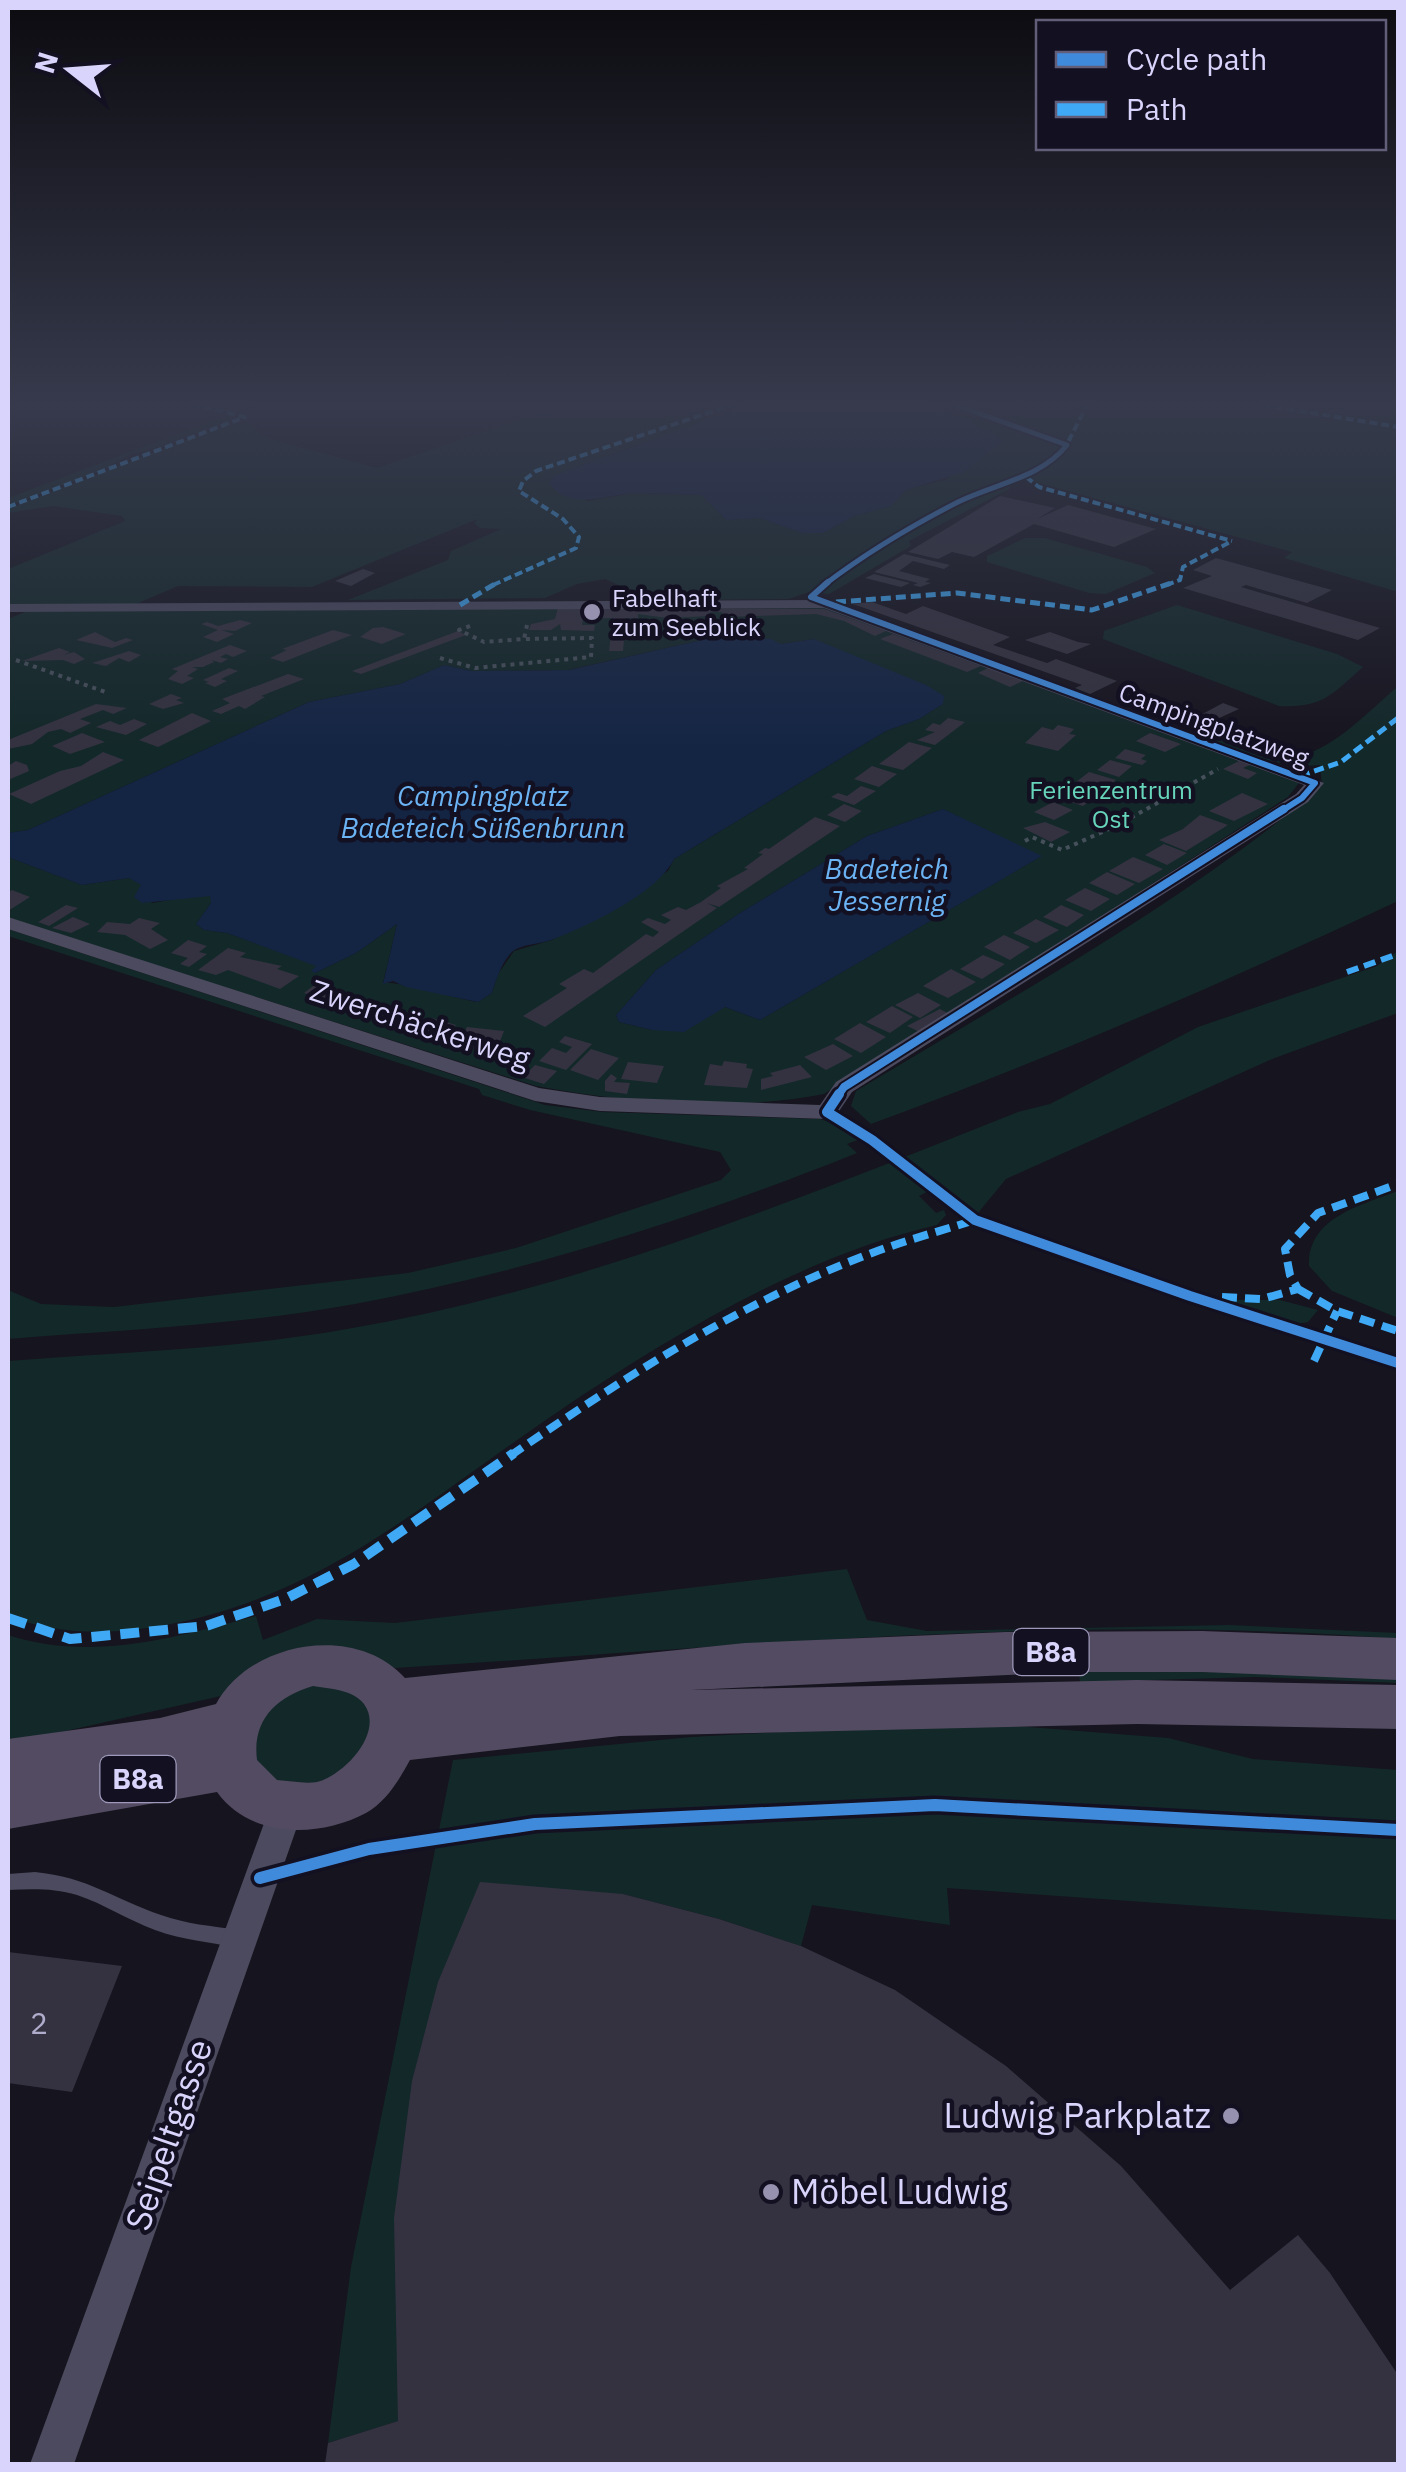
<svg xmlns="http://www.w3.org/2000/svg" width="1406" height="2472" viewBox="0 0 1406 2472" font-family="'IBM Plex Sans',sans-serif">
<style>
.green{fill:#132829;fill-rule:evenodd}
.water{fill:#142544}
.building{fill:#343240}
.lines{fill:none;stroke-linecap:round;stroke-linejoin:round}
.path{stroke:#46505b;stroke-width:4;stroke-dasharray:4 5;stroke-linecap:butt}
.service{fill:#4b4a5e;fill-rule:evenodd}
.minor{fill:#4b4a5e;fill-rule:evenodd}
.primary{fill:#534b62;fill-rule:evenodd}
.quiet-far4{stroke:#3fa9f5;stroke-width:4;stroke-dasharray:8 4;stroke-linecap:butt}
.quiet-far3{stroke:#3fa9f5;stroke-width:5;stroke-dasharray:10 5;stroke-linecap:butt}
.quiet-far2{stroke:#3fa9f5;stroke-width:6;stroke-dasharray:12 6;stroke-linecap:butt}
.quiet-far1{stroke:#3fa9f5;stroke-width:8;stroke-dasharray:15 8;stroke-linecap:butt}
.quiet{stroke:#3fa9f5;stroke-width:10;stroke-dasharray:19 10;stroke-linecap:butt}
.cycleway-far4-casing{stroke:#131022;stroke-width:9}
.cycleway-far3-casing{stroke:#131022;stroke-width:10}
.cycleway-far2-casing{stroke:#131022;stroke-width:12}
.cycleway-far1-casing{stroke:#131022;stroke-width:16}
.cycleway-casing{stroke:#131022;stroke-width:19}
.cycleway-far4{stroke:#408adc;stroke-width:5}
.cycleway-far3{stroke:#408adc;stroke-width:6}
.cycleway-far2{stroke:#408adc;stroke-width:8}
.cycleway-far1{stroke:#408adc;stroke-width:10}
.cycleway{stroke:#408adc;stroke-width:12}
.poi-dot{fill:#9591ae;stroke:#131022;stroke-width:4}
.labels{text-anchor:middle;stroke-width:9;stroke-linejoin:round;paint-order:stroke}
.far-poi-label{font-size:25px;fill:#d9d4fb;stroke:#131022;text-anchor:start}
.far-street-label{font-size:25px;fill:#d9d4fb;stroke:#131022}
.far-park-label{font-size:25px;fill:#66d5ba;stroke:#131022}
.far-water-label{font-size:28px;font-style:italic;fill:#6bb3f3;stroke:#131022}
.shield{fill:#131022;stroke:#9e99ba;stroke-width:2.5}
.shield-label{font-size:28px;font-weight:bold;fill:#d9d4fb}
.street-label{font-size:30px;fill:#d9d4fb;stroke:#131022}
.near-number-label{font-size:30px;fill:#b0accc}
.near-poi-label{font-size:35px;fill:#d9d4fb;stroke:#131022;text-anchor:end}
.near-street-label{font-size:35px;fill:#d9d4fb;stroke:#131022}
</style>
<rect width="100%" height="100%" fill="#16141e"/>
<path class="green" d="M 569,403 L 755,403 L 555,475 L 549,483 L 588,501 L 633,493 L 702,495 L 726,520 L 760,518 L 802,533 L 823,533 L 854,516 L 891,506 L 906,490 L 945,480 L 1002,440 L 965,419 L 912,403 L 1398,403 L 1398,592 L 1284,558 L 1292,552 L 1017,477 L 1009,489 L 909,541 L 911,546 L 829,594 L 809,592 L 789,599 L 684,600 L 627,589 L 605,579 L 577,584 L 545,598 L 348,600 L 448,560 L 451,551 L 501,529 L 480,528 L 474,523 L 478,519 L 312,587 L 178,586 L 136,604 L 8,605 L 8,569 L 125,521 L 122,516 L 53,506 L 8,513 L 8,509 L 219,427 L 249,422 L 260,434 L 277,441 L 377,468 Z
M 228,415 L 236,418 L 147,451 L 132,453 L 107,468 L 8,506 L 8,498 Z
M 1025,538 L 1045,538 L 1147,567 L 1155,573 L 1106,594 L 1089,593 L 987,562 L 987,556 Z
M 1177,605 L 1337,654 L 1363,667 C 1331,695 1323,708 1279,706 L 1103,639 L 1104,631 Z
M 825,608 L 1299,783 L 1288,797 L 824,1094 C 731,1112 628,1103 536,1086 L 8,918 L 8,857 L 82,885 L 129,878 L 142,885 L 152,903 L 199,895 L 211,896 L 211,903 L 196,924 L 204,930 L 227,933 L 318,966 L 315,973 L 356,953 L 397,924 L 383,983 C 396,980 458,999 478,1002 L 492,993 L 498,974 L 514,951 L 552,940 L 668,871 L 674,859 L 886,731 L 919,719 L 943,704 L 814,639 L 781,644 L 711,638 L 568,670 L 472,671 L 444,665 L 400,684 L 309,702 L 28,830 L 8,833 L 8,619 L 30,610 ZM 943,809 L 1040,857 L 760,1020 L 725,1007 L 652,1030 L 619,1022 L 616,1015 L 656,970 L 740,913 L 867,836 Z
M 1398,686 L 1398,901 C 1225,982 1051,1058 871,1124 L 851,1106 L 856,1091 C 1014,995 1181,906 1322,786 L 1320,765 C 1275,770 1234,748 1193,733 L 1212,724 C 1290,796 1337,740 1398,686 Z
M 8,929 L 545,1105 L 603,1112 L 820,1119 L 838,1125 L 858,1140 L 847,1144 L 857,1153 C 695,1218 527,1272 355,1304 C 241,1325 123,1330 8,1339 L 8,1290 L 41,1304 L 114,1307 L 408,1273 L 516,1248 L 721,1180 L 731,1170 L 720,1152 L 530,1110 L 482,1095 L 479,1089 L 8,936 Z
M 1398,951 L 1398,1013 L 1272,1059 L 1006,1179 L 978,1213 L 940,1185 L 919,1196 L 936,1213 L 944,1210 L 946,1215 L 937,1225 C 805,1255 670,1336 559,1411 C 431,1497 327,1594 171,1624 C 115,1635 61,1636 8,1616 L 8,1361 C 121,1352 235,1349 347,1329 C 578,1290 801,1198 1018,1112 L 1050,1104 L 1198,1027 L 1377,966 Z
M 1398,1191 L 1398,1318 L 1332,1291 L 1309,1266 C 1307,1218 1361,1205 1398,1191 Z
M 1232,1300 L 1280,1300 L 1318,1310 L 1308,1322 L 1291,1325 L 1235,1306 L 1230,1303 Z
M 847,1569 L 867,1620 L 927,1631 L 1229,1625 L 1398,1633 L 1398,1639 C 1065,1612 728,1648 395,1668 L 356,1649 L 315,1647 L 250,1669 L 221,1696 L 8,1744 L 8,1635 C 91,1662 173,1638 256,1616 L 263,1640 L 317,1619 L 395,1623 Z
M 1078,1666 L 1394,1673 L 1398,1673 L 1398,1683 L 1256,1677 L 1080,1682 Z
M 309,1684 L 347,1687 L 371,1710 L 371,1743 L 326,1783 L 285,1784 L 269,1777 L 257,1764 L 252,1732 L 272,1701 Z
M 964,1722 L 1168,1738 L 1253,1759 L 1398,1770 L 1398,1920 L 947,1888 L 950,1925 L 812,1905 L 801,1946 L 719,1919 L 623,1894 L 398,2421 L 328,2443 L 351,2267 L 453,1760 L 691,1737 Z"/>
<path class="water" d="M 755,403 L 912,403 L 965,419 L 1003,440 L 964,472 L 906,490 L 891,506 L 854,516 L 823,533 L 802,533 L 760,518 L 726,520 L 702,495 C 680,494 659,493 638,493 C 608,493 571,513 549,483 L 555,475 Z
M 711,638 L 771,639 L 781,644 L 814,639 L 926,685 L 944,696 L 943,704 L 919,719 L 886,731 L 674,859 C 658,893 586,927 551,940 C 540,944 522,944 513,951 C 502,961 496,980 492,993 L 478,1002 L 406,987 L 393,981 L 383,984 L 397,924 L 356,953 L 315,973 L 311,971 L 316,966 L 227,933 L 204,930 L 196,924 L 211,903 L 210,896 L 142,903 L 134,897 L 141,885 L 129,878 L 82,885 L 8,857 L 8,833 L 28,830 L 309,702 L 400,684 L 444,665 L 472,671 L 569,670 Z
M 943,809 L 1042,856 L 760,1020 L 725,1007 L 684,1032 L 652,1030 L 619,1022 L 616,1015 L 656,970 L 740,913 L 867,836 Z"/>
<path class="building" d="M 199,403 L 250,403 L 257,405 L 231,413 Z
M 1000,496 L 1055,508 L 1037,519 L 1068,505 L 1156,529 L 1114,547 L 1034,524 L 974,557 L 952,552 L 938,559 L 908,552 Z
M 904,554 L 950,565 L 944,569 L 913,561 L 899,571 L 930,579 L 925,582 L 931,583 L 920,587 L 913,585 L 918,583 L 874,572 Z
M 1216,558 L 1332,590 L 1307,603 L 1246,585 L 1241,587 L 1380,628 L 1358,640 L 1183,588 L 1212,576 L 1193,570 Z
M 363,569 L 375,573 L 351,586 L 335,581 Z
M 874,574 L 910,583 L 901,587 L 865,578 Z
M 872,602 L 906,614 L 923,606 L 1010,637 L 993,645 L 1047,663 L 1056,659 L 1117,681 L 1090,694 L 1075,688 L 1082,685 L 853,604 Z
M 558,608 L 824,609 L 886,631 L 875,636 L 844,621 L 816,614 L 722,617 L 722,612 L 710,612 L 710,616 L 667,618 L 638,614 L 638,618 L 626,618 L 623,651 L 609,651 L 613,618 L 583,618 L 582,625 L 595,625 L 594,631 L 561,630 L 560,624 L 551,630 L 529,630 L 531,624 L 555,619 Z
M 240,620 L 252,623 L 235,631 L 221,630 L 234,634 L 217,642 L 203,637 L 218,630 L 201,624 L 207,622 L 218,626 Z
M 383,627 L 406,634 L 382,644 L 360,637 L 373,628 Z
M 333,630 L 352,635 L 283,662 L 270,658 L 287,650 L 282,649 Z
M 458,631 L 466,635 L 361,674 L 352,671 Z
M 95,632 L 115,642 L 126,638 L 133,640 L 112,648 L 76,640 Z
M 1050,632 L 1078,642 L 1091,644 L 1067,654 L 1025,640 Z
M 893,634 L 981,666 L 967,672 L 880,639 Z
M 230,645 L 247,651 L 233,657 L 226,654 L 220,657 L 228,659 L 221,663 L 212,660 L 214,662 L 203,667 L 192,667 L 198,669 L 187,676 L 194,678 L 182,684 L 168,679 L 178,671 L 172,669 Z
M 59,648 L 70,652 L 63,655 L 74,652 L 85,659 L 74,664 L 63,660 L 22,661 Z
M 129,651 L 141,655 L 129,662 L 119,658 L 106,666 L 92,663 Z
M 229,668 L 238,671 L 221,679 L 227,681 L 215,687 L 205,683 L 209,682 L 203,680 Z
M 988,668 L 1023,681 L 1010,687 L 978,673 Z
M 288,674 L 304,679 L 261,696 L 265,697 L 245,709 L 239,706 L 221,714 L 212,711 L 230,703 L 222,699 Z
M 171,694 L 182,698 L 176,700 L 184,703 L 163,709 L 149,704 Z
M 1223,703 L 1239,709 L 1193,730 L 1180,726 Z
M 96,704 L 127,708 L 113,714 L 103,710 L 80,719 L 91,723 L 70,733 L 61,729 L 48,732 L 32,744 L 8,749 L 8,740 Z
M 192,713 L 211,721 L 158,747 L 139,740 Z
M 948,718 L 965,722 L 935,745 L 917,740 L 935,732 L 925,730 L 933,723 L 940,725 Z
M 134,719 L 147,724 L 126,735 L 96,727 L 110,721 L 120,725 Z
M 1058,725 L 1074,729 L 1069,734 L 1076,735 L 1058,751 L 1025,743 L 1042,727 L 1053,730 Z
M 82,733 L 105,742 L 70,754 L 52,746 Z
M 1150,733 L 1181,744 L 1165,752 L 1136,741 Z
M 909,742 L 932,748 L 903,770 L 879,764 Z
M 1125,749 L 1146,755 L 1141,759 L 1147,761 L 1142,765 L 1115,758 Z
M 103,752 L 124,760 L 31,804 L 9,794 L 60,771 L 81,766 Z
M 1110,760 L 1132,766 L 1119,777 L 1097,770 Z
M 16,761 L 27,765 L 29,771 L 8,780 L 8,766 Z
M 1239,761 L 1250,765 L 1243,768 L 1257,773 L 1248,779 L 1223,769 Z
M 872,766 L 897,774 L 879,787 L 854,779 Z
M 1089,772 L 1116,780 L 1102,791 L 1076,782 Z
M 861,786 L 876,791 L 854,805 L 831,797 L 838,793 L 847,796 Z
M 1070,786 L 1099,795 L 1083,806 L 1055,797 Z
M 1242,793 L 1268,804 L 1234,821 L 1209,811 Z
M 1053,802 L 1073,810 L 1054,820 L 1034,812 Z
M 844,804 L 862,811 L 845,822 L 827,815 Z
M 1200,815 L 1228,825 L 1186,851 L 1159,840 L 1183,829 Z
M 815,817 L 840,826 L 719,907 L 707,903 L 717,908 L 545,1027 L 523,1016 L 567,988 L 559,984 L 584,969 L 593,973 L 646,934 L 653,937 L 659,932 L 641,922 L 648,918 L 665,924 L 671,920 L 661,915 L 678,907 L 686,910 L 701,902 L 721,888 L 717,886 L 748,869 L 744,868 L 763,854 L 758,853 L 765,848 L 769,849 Z
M 1045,822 L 1070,832 L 1051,842 L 1023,828 Z
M 1164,844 L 1187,853 L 1167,865 L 1145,855 Z
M 1133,857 L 1163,869 L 1139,883 L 1109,871 Z
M 1107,872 L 1135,884 L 1117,895 L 1089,883 Z
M 1085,888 L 1110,899 L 1091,911 L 1065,900 Z
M 12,890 L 30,897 L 8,911 L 8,893 Z
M 66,905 L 78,908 L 49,926 L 38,922 Z
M 1061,905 L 1084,915 L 1067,927 L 1043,917 Z
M 73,917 L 90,924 L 71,933 L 52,928 Z
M 139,918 L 160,923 L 151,929 L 168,940 L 150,949 L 125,935 L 97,932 L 107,922 L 130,924 Z
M 1036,919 L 1059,930 L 1036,943 L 1013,933 Z
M 1004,935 L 1030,947 L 1010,960 L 984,947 Z
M 188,940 L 207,946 L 199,952 L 207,954 L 189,967 L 180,964 L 188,958 L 171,953 Z
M 228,948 L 246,953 L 240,957 L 282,966 L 277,969 L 299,976 L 280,989 L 228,970 L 216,975 L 198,970 Z
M 983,955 L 1005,964 L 982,979 L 960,969 Z
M 951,969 L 976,982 L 948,998 L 923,986 Z
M 317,983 L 352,994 L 339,1005 L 304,993 Z
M 918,993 L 941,1005 L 920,1018 L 895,1005 Z
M 372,1002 L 392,1008 L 377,1020 L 357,1014 Z
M 892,1006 L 913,1017 L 890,1033 L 866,1022 Z
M 940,1009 L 953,1016 L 922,1033 L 907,1026 Z
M 403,1014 L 428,1021 L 432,1018 L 456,1025 L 442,1038 L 392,1023 Z
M 860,1023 L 886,1037 L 861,1053 L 834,1039 Z
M 467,1027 L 504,1031 L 497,1049 L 458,1046 Z
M 565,1036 L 592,1044 L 566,1070 L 539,1061 L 552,1048 L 566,1053 L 572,1047 L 559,1042 Z
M 833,1044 L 853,1056 L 826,1070 L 804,1057 Z
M 591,1049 L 619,1058 L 598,1080 L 570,1070 Z
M 724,1061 L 747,1064 L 746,1068 L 753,1069 L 747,1088 L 704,1085 L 710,1064 L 722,1066 Z
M 628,1062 L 664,1066 L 657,1083 L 621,1079 Z
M 535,1065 L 557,1071 L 544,1084 L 512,1074 L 515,1071 L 526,1074 Z
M 800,1065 L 812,1077 L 761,1090 L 761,1079 L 773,1076 L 770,1073 Z
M 611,1074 L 617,1078 L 614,1082 L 630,1083 L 627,1094 L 605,1091 L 605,1081 Z
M 480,1882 L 623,1894 L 719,1919 L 801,1946 L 895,1990 L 1006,2066 L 1121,2166 L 1230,2290 L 1298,2235 L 1330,2273 L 1398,2375 L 1398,2464 L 325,2464 L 328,2443 L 398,2421 L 394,2218 L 412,2081 L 438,1982 Z
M 8,1952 L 122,1966 L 72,2092 L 8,2083 Z"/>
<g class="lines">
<path class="path" d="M 470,626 L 459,630 L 484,642 L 524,639 L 527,625
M 440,658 L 475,668 L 591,657 L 592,638 L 524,639
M 16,660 L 108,693
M 1025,841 L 1032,837 L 1062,850 L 1118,825 L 1218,769"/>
<path class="service" d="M 35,1872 C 88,1877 114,1899 161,1915 C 186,1924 212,1926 238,1930 L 244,1933 L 247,1939 L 244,1945 L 238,1948 C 210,1942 182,1940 155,1930 C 128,1920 104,1904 77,1895 C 54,1888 31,1889 8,1890 L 8,1874 Z"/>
<path class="minor" d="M 826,600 L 1324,783 L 1308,802 L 852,1092 L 835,1117 L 827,1119 L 600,1111 L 535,1101 L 8,929 L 8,917 L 539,1088 L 600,1097 L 820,1105 L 836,1082 L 1296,794 L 1304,785 L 824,608 L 8,612 L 8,604 Z
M 287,1792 L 299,1796 L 304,1807 L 74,2464 L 30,2464 L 270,1807 L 275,1796 Z"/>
<path class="primary" d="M 1202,1631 L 1398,1638 L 1398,1680 L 1202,1672 L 1072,1672 L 691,1690 L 1137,1680 L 1398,1685 L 1398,1729 L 1137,1724 L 620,1736 L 410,1760 C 399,1780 387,1801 366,1813 C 319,1838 251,1839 217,1792 L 8,1829 L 8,1739 L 160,1718 L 216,1704 C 250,1641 356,1623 405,1678 L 745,1643 L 1006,1632 ZM 313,1686 C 330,1689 352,1689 364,1704 C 385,1733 343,1776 317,1782 C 305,1784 290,1781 277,1780 L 257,1760 C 252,1720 276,1697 313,1686 Z"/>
<path class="quiet-far4" d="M 1251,403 L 1398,427
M 1063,452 L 1088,403
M 1026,477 L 1039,487 L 1232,541
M 8,507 L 245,417 L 189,403
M 493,585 L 576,548 L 579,537 L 563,519 L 519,491 L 523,481 L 536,471 L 737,403
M 1166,585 L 1180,580 L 1183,567 L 1232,541"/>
<path class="quiet-far3" d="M 836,602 L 957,593 L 1092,610 L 1174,582
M 460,605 L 498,582
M 1300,776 L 1341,762 L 1398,718"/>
<path class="quiet-far2" d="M 1347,972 L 1398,954"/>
<path class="quiet-far1" d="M 1298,1289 L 1337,1311 L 1398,1331
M 1222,1297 L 1262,1299 L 1298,1289 L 1290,1275 L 1285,1249 L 1318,1213 L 1398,1184
M 1314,1361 L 1337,1311
M 510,1456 C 623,1378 743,1301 872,1253 C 906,1240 941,1231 975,1220"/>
<path class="quiet" d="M 8,1618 L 70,1639 L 206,1626 L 285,1599 L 354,1564 L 514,1453"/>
<g class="cycleway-far4-casing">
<path id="cycleway-far4" d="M 824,585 C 866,553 911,526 958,502 C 994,484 1041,478 1067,445 L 950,403"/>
</g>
<g class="cycleway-far3-casing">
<path id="cycleway-far3" d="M 828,582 L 811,597 L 1315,783 L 1302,798 L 1280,812"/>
</g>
<g class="cycleway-far2-casing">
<path id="cycleway-far2" d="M 837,1097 L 844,1087 L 1284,809"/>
</g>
<g class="cycleway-far1-casing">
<path id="cycleway-far1" d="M 839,1094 L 827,1112 L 872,1140 L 975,1220 L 1190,1296 L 1398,1363"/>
</g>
<g class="cycleway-casing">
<path id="cycleway" d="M 260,1878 L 369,1849 L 535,1824 L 935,1805 L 1398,1830"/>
</g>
<use href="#cycleway-far4" class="cycleway-far4"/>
<use href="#cycleway-far3" class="cycleway-far3"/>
<use href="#cycleway-far2" class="cycleway-far2"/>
<use href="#cycleway-far1" class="cycleway-far1"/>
<use href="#cycleway" class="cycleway"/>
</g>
<linearGradient id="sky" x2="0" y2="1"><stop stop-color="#0c0b10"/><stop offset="0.54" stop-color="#363a4c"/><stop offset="1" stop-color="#363a4c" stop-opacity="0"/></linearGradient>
<rect width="1406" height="749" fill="url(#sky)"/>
<g class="poi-dot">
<circle cx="592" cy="612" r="10"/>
<circle cx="1231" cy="2116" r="10"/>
<circle cx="771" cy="2192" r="10"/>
</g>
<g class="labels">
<g class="far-poi-label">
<text x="612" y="607">Fabelhaft<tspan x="612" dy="29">zum Seeblick</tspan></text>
</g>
<g class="far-street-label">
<text transform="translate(1214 725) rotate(20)" y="9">Campingplatzweg</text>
</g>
<g class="far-park-label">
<text x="1111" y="799">Ferienzentrum<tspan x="1111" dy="29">Ost</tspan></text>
</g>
<g class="far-water-label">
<text x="483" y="806">Campingplatz<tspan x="483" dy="32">Badeteich Süßenbrunn</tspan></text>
<text x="887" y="879">Badeteich<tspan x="887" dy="32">Jessernig</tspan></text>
</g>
<g class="shield">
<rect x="1013.5" y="1629" width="75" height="46" rx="8"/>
<rect x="100.5" y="1756" width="75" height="46" rx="8"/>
</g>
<g class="shield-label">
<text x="1051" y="1662">B8a</text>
<text x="138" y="1789">B8a</text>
</g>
<g class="street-label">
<text transform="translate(420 1025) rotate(18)" y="10">Zwerchäckerweg</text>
</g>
<g class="near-number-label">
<text x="39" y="2034">2</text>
</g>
<g class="near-poi-label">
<text x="1211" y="2128">Ludwig Parkplatz</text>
<text x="791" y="2204" text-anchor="start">Möbel Ludwig</text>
</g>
<g class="near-street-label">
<text transform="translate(169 2135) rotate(-71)" y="12">Seipeltgasse</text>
</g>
</g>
<rect width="1406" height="2472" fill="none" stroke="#d9d4fb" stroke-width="20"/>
<rect x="1036" y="20" width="350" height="130" fill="#131022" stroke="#625e79" stroke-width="2.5"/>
<rect x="1056" y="52" width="50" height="15" fill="#408adc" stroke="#625e79" stroke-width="2.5"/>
<text x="1126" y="70" font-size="30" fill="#d9d4fb">Cycle path</text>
<rect x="1056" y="102" width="50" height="15" fill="#3fa9f5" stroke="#625e79" stroke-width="2.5"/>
<text x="1126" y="120" font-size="30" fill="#d9d4fb">Path</text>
<g transform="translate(70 70) rotate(287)" stroke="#131022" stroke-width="8" paint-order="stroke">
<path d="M0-8L18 38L0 25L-18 38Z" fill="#d9d4fb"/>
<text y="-15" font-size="28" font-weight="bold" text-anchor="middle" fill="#d9d4fb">N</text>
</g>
</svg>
